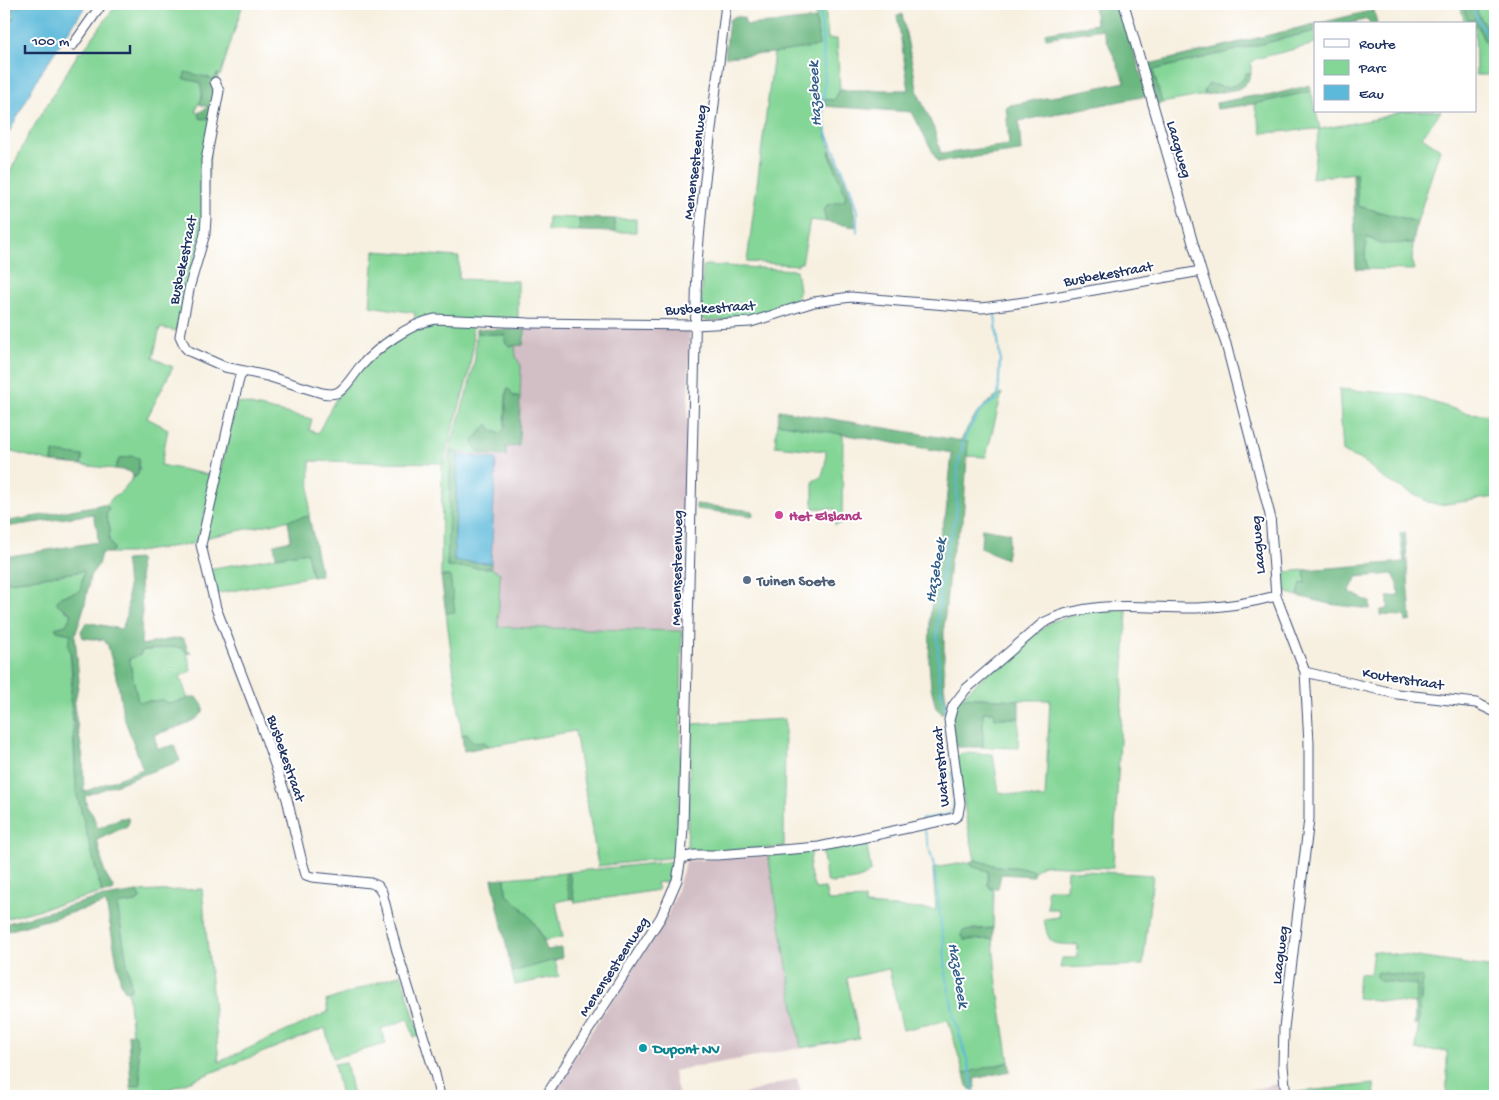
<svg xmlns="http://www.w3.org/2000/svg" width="1499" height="1100" viewBox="0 0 1499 1100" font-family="'Gochi Hand',sans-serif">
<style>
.industrial{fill:#d2bec5}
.green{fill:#84d697;stroke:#50827a}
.forest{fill:#6bb780;stroke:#43736f}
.water{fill:#5cb9da;stroke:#3c749c}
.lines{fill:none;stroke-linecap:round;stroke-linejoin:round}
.stream{stroke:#5cb9da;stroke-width:2}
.minor-casing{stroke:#3c4c72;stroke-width:11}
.minor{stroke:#fff;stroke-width:9}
.hotel-dot{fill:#d1479c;stroke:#fff;stroke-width:2}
.service-dot{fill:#5c6f8a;stroke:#fff;stroke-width:2}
.culture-dot{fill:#0f9aa8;stroke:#fff;stroke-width:2}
.labels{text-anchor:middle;stroke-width:4;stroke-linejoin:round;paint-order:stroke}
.street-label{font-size:15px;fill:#1b2f5e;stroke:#fff}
.hotel-label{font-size:15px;font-weight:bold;fill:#b23c85;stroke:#fff;text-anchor:start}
.service-label{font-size:15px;font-weight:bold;fill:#4e5e75;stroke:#fff;text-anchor:start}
.culture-label{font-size:15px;font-weight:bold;fill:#0d838f;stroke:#fff;text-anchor:start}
.water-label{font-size:16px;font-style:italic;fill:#325f89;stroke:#fff}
</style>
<rect width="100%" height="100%" fill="#fff"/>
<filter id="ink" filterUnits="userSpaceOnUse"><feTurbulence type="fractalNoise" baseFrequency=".02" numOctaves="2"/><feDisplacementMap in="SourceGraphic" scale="10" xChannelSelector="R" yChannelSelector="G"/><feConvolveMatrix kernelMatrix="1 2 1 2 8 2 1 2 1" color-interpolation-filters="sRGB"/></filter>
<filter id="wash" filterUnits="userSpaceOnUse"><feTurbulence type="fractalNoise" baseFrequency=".0096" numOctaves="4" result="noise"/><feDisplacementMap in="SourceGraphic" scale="20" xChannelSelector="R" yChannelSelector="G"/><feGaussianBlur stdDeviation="1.12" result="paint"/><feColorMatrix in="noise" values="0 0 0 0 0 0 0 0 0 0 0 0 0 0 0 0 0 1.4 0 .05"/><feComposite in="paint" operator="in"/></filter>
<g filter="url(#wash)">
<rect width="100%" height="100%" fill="#f7f0e0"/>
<path class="industrial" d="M 527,325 L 690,328 L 682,631 L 498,627 L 500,574 L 491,568 L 496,459 L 458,455 L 457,452 L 506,456 L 506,447 L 519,446 L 521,378 L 516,357 L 515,346 L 523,345 L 526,337 Z
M 768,855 L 801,1048 L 673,1071 L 679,1096 L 549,1096 L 667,916 L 674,899 L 686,861 Z
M 797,1078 L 802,1096 L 738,1096 Z
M 1281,1083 L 1282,1096 L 1222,1096 Z"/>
<path class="green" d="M 4,4 L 22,4 L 15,16 L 4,30 Z
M 117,4 L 243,4 L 220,76 L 218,74 L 215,79 L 185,73 C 195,80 208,86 201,101 C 198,105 196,106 196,112 L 198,113 L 200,118 L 213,116 L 203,231 L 178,331 L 160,328 L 153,358 L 173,367 L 147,418 L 168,429 L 161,465 L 215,476 L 197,543 L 130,553 L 110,553 L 114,549 L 109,540 L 110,529 L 106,515 L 109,509 L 106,505 L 115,495 L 120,493 L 133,478 L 137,476 L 140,469 L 138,464 L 119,459 L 115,469 L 81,465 L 82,456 L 53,453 L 52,462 L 8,451 L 4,490 L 4,184 L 28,136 L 79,52 L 82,52 Z
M 1460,4 L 1462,4 L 1468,20 L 1475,19 L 1483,38 L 1495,57 L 1495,75 L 1476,75 L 1475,24 L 1465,24 Z
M 1477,4 L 1495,4 L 1495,42 L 1477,12 Z
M 825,6 L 828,39 L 837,39 L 840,90 L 834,100 L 822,99 C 822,118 825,133 831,150 L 829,152 L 846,197 L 844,201 L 827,205 L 824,212 L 826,222 L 810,220 L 802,263 L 798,263 L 798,265 L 747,262 L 774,53 L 819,46 L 815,7 Z
M 1315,31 L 1315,44 L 1255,59 L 1251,63 L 1251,74 L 1246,73 C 1242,90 1218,87 1204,90 L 1205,95 L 1162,103 L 1153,70 Z
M 1311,91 L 1320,129 L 1376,119 L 1403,111 L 1441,111 L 1422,137 L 1440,149 L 1417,222 L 1358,206 L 1356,173 L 1312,178 L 1319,129 L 1262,133 L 1254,104 Z
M 548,217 L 579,218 L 580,231 L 547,231 Z
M 614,219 L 636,219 L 636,232 L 615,232 Z
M 1367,237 L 1376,242 L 1413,243 L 1412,261 L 1414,270 L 1367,269 L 1365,254 Z
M 374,251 L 459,257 L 459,279 L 518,281 L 518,320 L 414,323 L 415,313 L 370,306 Z
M 707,265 L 796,270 L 799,290 L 794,305 L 747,319 L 706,321 L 700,318 L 703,266 Z
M 423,323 L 472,323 L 473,347 L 468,377 L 443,463 L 446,461 L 469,385 L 475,358 L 476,333 L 505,335 L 509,346 L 515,346 L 516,357 L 521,366 L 520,397 L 506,394 L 505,428 L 500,434 L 485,427 L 473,441 L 474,446 L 481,454 L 451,452 L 447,567 L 491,568 L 500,573 L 498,627 L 682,631 L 680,793 L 676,857 L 598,866 L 575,731 L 489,746 L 484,742 C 475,744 471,741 467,734 L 462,735 L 446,613 L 454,612 L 450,576 L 441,576 L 442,463 L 310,461 L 309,516 L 204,538 L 237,402 L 312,419 L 309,430 L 318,433 C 324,422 329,410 336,399 C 358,368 390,342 423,323 Z
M 1339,389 L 1410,395 L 1467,413 L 1495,415 L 1495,497 L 1439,505 L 1428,502 L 1383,478 L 1365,462 L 1343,452 Z
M 1002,393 L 986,457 L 967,456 L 968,443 L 961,441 C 970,420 981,405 1002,393 Z
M 777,423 L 843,434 L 842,523 L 835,525 L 835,509 L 813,508 L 813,481 L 821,477 C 825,468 826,461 826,451 L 775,446 Z
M 307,552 L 312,576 L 215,594 L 208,569 Z
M 1304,570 L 1306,583 L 1301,583 L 1298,596 L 1278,590 L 1277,573 Z
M 84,571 L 80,592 L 60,597 L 65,611 L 72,614 L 66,625 L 56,628 L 58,631 L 71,634 C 67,652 74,670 71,689 L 76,791 L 102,893 L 4,919 L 4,583 Z
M 1127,610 L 1113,868 L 1042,865 L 1034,871 L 1025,868 L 997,866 L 975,860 L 966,817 L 957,756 L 962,753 L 993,754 L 999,792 L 1045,799 L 1050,700 L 1019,700 L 961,697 L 1006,656 L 1053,621 L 1089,611 Z
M 177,646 C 189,650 189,660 191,671 L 180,676 L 188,699 C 179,701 169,706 163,700 L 138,702 L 129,659 L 141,654 L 141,651 Z
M 983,712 L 995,712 L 995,718 L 1019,718 L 1018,748 L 983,747 Z
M 785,719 L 784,847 L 691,853 L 687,851 L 687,846 L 691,724 Z
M 866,839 L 871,871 C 861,882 846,881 832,883 L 828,882 L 826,878 L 822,848 Z
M 812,849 L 809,869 L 815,889 L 825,888 L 828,901 L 865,899 L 865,905 L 936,910 L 933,868 L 970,862 L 973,867 L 988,870 L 989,874 L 988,885 L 991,889 L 994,889 L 993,928 L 972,929 L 965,940 L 993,939 L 996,976 L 1009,1062 L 964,1074 L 948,1020 L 903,1030 L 889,969 L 847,978 L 859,1038 L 801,1048 L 768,855 Z
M 675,861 L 672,881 L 656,883 L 658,890 L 575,903 L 569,872 Z
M 1067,870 L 1153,875 L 1143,965 L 1060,968 L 1062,958 L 1077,958 L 1078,945 C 1052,943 1049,948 1044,919 L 1059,917 L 1058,909 L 1048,909 L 1047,889 L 1066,889 Z
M 565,873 L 570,899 L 556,902 L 563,937 L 544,941 C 537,922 522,907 506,894 L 505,878 Z
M 202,889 L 219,1062 L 328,1012 L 326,1001 L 401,974 L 420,1036 L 414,1037 L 408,1019 L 381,1029 L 386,1044 L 333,1058 L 325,1028 L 157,1094 L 158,1096 L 131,1096 L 131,1087 L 140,1085 L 134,1034 L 132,1034 L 128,991 L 131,989 L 131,986 L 117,904 L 136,902 L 140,899 L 140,896 L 137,892 Z
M 1373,951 L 1495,968 L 1495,1096 L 1447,1096 L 1447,1051 L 1416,1050 L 1423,978 L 1380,981 L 1418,985 L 1415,1004 L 1357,998 L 1359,973 L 1370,974 Z
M 555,960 L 559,976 L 515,985 L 512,972 Z
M 346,1062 L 353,1096 L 341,1096 L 334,1064 Z
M 1374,1084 L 1375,1096 L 1289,1096 L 1291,1093 L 1297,1092 Z"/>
<path class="forest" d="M 1094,4 L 1120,4 L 1147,96 L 1019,121 L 1021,151 L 938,162 L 912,112 L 822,106 L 822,99 L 834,100 L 840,90 L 909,90 L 897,15 L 902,14 L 918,93 L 934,129 L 941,154 L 1009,145 L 1006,106 L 1125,82 L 1102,29 L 1046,38 L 1045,33 L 1096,24 Z
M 1462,4 L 1477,4 L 1477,12 L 1495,42 L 1495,57 L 1483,38 L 1475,19 L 1468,20 Z
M 1374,10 L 1377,24 L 1370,24 L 1368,19 L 1348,24 L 1316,24 Z
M 736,16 L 744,18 L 746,25 L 816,19 L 819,46 L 774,53 L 725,57 L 729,20 Z
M 1315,24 L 1315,31 L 1153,70 L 1162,103 L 1157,105 L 1145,65 Z
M 185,72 L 214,79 L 217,74 L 218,74 L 213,116 L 204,119 L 200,118 L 198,113 L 208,107 L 199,104 C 203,96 203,91 199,82 L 184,79 Z
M 1246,73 L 1251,74 C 1249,81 1245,85 1238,89 L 1205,95 L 1204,90 L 1209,84 C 1212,84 1215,85 1218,86 C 1228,90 1244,84 1246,73 Z
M 1310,85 L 1311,91 L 1254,104 L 1217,109 L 1216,103 L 1253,96 L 1268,96 Z
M 831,150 C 843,175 855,198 855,227 L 826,222 L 824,211 L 827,205 L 844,201 L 846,197 L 829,152 Z
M 1356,173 L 1358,206 L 1417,222 L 1413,243 L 1383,244 L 1367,237 L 1365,254 L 1367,269 L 1356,269 L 1353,174 Z
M 579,218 L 614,219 L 615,232 L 580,231 Z
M 476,329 L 526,330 L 523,345 L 509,346 L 505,342 L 505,335 L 476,333 Z
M 507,389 L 510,390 L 513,396 L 520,397 L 519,446 L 506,447 L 506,456 L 481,454 L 474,446 L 473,441 L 488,424 L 492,430 L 500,434 L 505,428 Z
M 779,410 L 968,442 L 963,521 L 956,538 L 950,561 L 944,625 L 944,685 L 947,705 L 942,714 L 936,708 L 931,687 L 929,662 L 930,619 L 938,541 L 946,513 L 952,453 L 777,423 Z
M 451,451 L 457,452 L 458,455 L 454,561 L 491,563 L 491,568 L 447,567 Z
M 53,452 L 83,456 L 81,465 L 52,462 Z
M 131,456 L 139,458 L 138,474 L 133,478 L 132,473 L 128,471 L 115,469 L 119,459 Z
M 696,504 L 753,511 L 753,516 L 696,509 Z
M 99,505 L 106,505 L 109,509 L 106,515 L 110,529 L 109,540 L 114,549 L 110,553 L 101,553 L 98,565 L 90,576 L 85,604 L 75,636 L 79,681 L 74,706 L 83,758 L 84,792 L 143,769 L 123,715 L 118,684 L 108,646 L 104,640 L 83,638 L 81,631 L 86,623 L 91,623 L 121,629 C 131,617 128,576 125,560 L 139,559 L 142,612 L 141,645 L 178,638 L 184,639 L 187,648 L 191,652 L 188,654 L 183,648 L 170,647 L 141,651 L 141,654 L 129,659 L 138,702 L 163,700 C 171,708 186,697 196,697 C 200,701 205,706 203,711 C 200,722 165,731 154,735 L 158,749 L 174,745 L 180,761 L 85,796 L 87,807 L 93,815 L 97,827 L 99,828 L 120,818 L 128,818 L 129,822 L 127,826 L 97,840 L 105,874 L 114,889 L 112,892 L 102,893 L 76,791 L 74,723 L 70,699 L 73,680 L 71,654 L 68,645 L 71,634 L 57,631 L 55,628 L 66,625 L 72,614 L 56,603 L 60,597 L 80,591 L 84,571 L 4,583 L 4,557 L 98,542 L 97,528 L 93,514 L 5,527 L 4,539 L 4,522 Z
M 309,516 L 321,575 L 312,576 L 307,552 L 276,557 L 274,544 L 291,540 L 288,520 Z
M 982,528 L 1010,533 L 1006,559 L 981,548 Z
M 1405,532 L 1411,621 L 1406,622 L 1405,616 L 1381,615 L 1381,610 L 1388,609 L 1388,597 L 1399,596 L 1398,584 L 1393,574 L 1357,577 L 1349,592 L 1370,602 L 1370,609 L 1329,604 L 1298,596 L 1301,583 L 1306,583 L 1304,570 L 1404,562 L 1400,533 Z
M 441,576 L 450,576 L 455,612 L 446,613 Z
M 961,697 L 1019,700 L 1019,718 L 995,718 L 994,712 L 983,712 L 983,747 L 956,747 L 952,726 L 953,708 Z
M 467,734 C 471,741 475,744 484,742 L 489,746 L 464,751 L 462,735 Z
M 975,860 L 997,866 L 1025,868 L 1034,871 L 1033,876 L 1001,874 L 998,888 L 991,889 L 988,885 L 988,871 L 973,867 L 970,862 Z
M 569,872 L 574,899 L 570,899 L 565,873 Z
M 505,878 L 506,894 C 527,910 539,926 547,950 L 561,948 L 562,958 L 512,972 L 492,879 Z
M 137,892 L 140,896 L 140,899 L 136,902 L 117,905 L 131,986 L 131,989 L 125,991 L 121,984 L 106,903 L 4,932 L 4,924 L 98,898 Z
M 993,928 L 993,939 L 965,940 L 961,935 L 963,931 Z
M 1378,972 L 1423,978 L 1418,1025 L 1414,1025 L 1417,985 L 1380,981 L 1375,976 Z
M 128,1034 L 135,1034 L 136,1036 L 141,1082 L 140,1085 L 131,1087 Z
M 1009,1062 L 1010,1071 L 974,1079 L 976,1087 L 974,1090 L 970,1089 L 967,1086 L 964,1074 L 965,1073 Z"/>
<path class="water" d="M 22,4 L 87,4 L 40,74 L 4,142 L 4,30 L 15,16 L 12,8 L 19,7 Z
M 458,455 L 496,459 L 491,563 L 454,561 Z"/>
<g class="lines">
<path class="stream" d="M 1475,4 L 1475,14 L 1495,51
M 820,9 L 825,79 L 823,114 L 826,131 L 850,187 L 857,211 L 857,232
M 947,716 L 939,682 L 937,630 L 941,579 L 947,547 L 956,517 L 958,467 L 964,439 L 973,422 L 982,409 L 998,398 L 1000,358 L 995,314
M 922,819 L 947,815 L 954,809 L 952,773
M 924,828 L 934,866 L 942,933 L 944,944 L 946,974 L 954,1016 L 969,1066 L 975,1096"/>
</g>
</g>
<g filter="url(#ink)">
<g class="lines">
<g class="minor-casing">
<path id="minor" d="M 1124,4 L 1201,271 L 1226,344 L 1270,515 L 1276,596 L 1305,672 L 1309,743 L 1309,819 L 1284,1028 L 1283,1066 L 1286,1096
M 73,45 L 102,4
M 215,82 L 219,91 L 206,160 L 206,218 L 205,234 L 190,285 L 180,336 L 185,347 L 189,351 L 225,367 L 267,376 L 322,393 C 327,394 335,395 340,391 C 348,385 354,374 360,367 C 378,347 409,324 435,319 L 529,323 L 695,325 L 751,322 L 814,302 L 851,297 L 982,308 L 1032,301 L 1201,271
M 245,371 L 240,376 L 238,383 L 201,545 L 216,608 L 260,722 L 287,799 L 301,858 L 306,875 L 312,877 L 371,883 L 378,886 L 382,892 L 396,948 L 435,1074 L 440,1096
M 1305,672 L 1397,694 L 1476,703 L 1495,712
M 681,858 L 695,855 L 718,855 L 819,847 L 954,818 L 958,815 L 960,803 L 949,720 L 953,706 L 966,689 L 1043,623 C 1090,598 1146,609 1197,608 C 1224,607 1250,603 1276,596
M 546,1096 L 661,917 L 677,880 L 681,858 L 683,827 L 697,262 L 702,205 L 726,4"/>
</g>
<use href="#minor" class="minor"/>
</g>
</g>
<circle class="hotel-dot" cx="779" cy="515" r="5"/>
<circle class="service-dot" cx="747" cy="580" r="5"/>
<circle class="culture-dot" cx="643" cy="1048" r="5"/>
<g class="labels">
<g class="street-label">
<text transform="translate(1180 149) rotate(74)" y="5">Laagweg</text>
<text transform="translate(694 162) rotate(-83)" y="5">Menensesteenweg</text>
<text transform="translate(182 260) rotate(-78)" y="5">Busbekestraat</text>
<text transform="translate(1108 273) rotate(-10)" y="5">Busbekestraat</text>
<text transform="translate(710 307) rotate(-3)" y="5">Busbekestraat</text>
<text transform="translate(1257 545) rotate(-95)" y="5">Laagweg</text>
<text transform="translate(676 568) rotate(-89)" y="5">Menensesteenweg</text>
<text transform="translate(1403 678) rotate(9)" y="5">Kouterstraat</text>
<text transform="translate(287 758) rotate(71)" y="5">Busbekestraat</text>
<text transform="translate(940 767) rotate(-95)" y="5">Waterstraat</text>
<text transform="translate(1279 955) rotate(-83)" y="5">Laagweg</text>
<text transform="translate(613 966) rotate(-57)" y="5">Menensesteenweg</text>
</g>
<g class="hotel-label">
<text x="789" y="520">Het Elsland</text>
</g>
<g class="service-label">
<text x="757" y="585">Tuinen Soete</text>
</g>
<g class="culture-label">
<text x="653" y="1053">Dupont NV</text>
</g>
<g class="water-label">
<text transform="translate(813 94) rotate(-93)" y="6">Hazebeek</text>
<text transform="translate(934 570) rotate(-80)" y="6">Hazebeek</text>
<text transform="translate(960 975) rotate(80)" y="6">Hazebeek</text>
</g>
</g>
<rect width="1499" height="1100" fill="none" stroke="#fff" stroke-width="20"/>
<rect x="1314" y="22" width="162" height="90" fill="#ffffff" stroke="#a4acbf"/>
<rect x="1324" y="39" width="25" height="8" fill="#ffffff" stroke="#a4acbf"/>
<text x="1359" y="48" font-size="15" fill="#1b2f5e">Route</text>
<rect x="1324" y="60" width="25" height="15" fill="#84d697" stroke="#a4acbf"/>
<text x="1359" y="72" font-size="15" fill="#1b2f5e">Parc</text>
<rect x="1324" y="85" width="25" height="15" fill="#5cb9da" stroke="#a4acbf"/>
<text x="1359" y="98" font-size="15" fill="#1b2f5e">Eau</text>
<path d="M25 45v8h105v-8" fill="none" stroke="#1b2f5e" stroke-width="2.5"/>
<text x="32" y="45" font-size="15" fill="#1b2f5e" stroke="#ffffff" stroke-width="4" paint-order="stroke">100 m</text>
</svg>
